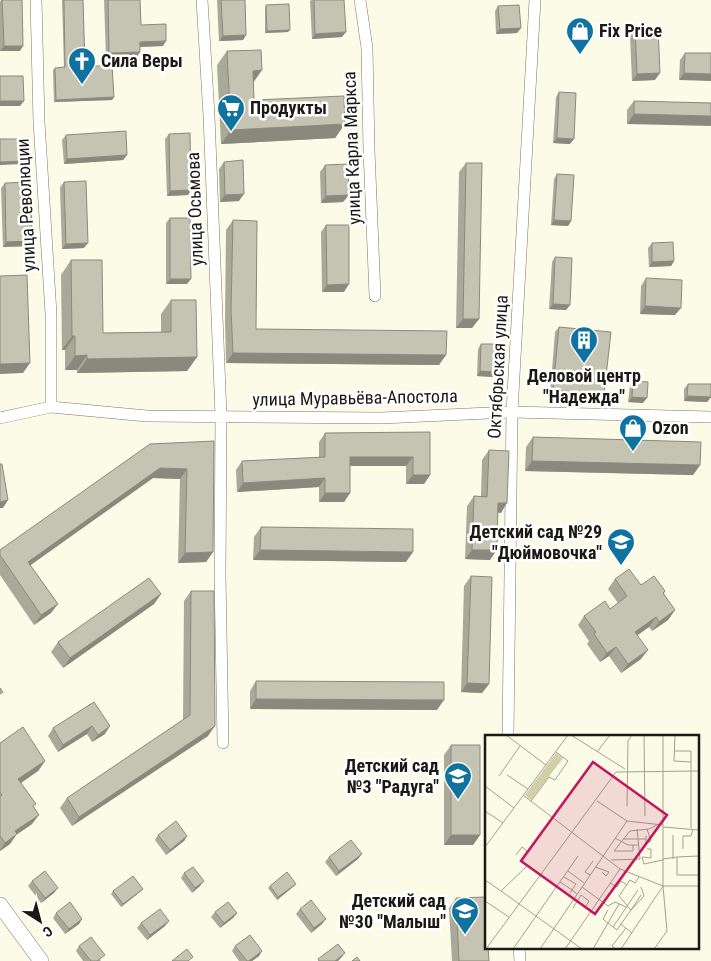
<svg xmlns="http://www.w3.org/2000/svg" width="711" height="961" viewBox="0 0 711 961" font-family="'Roboto Condensed',sans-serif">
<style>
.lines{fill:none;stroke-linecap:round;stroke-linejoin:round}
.minor-casing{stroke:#7a7969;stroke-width:12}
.major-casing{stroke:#7a7969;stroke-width:16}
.minor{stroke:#fff;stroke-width:11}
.major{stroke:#fff;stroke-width:15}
.wall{fill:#a9a999}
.shaded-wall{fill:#8a897d}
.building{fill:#c5c4b2;stroke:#8a897d}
.labels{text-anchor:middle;stroke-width:5;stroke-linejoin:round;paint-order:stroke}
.poi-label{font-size:18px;font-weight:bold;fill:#1a1913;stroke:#fff;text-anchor:start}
.street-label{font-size:18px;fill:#1a1913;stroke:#fff}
.inset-road{fill:none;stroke:#a2a193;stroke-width:1}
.view{fill:#c2185b;fill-opacity:0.15;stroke:#c2185b;stroke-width:2.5}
.inset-edge{fill:none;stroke:#1a1913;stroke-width:2.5}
</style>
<rect width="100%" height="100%" fill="#fcfbe8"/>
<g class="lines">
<g class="minor-casing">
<path id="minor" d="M 36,0 L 39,122 L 51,314 L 51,407
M 202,0 L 209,116 L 221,416 L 220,576 L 223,743
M 360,0 L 367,48 L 369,150 L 375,296
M 0,418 L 51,407 L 147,416 L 382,418 L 512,412 L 711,417
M 508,736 L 512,412 L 535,0
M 519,947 L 520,961"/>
</g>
<g class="major-casing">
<path id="major" d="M 0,905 L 41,961"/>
</g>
<use href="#minor" class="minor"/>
<use href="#major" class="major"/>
</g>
<path class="wall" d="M 1,0 L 22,0 L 20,51 L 0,51 L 0,2 Z
M 62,0 L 83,0 L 85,67 L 114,97 L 112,100 L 54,102 L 53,70 L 55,68 L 64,68 Z
M 104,0 L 140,0 L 141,25 L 163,46 L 140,47 L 137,57 L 106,58 Z
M 217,0 L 245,0 L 246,35 L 243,40 L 219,41 Z
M 311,0 L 344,0 L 342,37 L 312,39 L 310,1 Z
M 266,5 L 288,32 L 265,33 L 265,7 Z
M 498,6 L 521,28 L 517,33 L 496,34 L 495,11 Z
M 635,28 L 655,80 L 632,81 L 630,36 Z
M 227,51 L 262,70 L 253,83 L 254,100 L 345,124 L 335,138 L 221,144 L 217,65 Z
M 685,53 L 711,53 L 679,80 L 680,60 Z
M 559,92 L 570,144 L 553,143 L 556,97 Z
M 634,101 L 711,103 L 627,124 L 627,110 Z
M 169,134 L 191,190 L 188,195 L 167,196 L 165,139 Z
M 66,135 L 127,155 L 123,160 L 64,164 L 62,140 Z
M 224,162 L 239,201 L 220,202 L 219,169 Z
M 466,163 L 479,319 L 472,328 L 456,328 L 459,172 Z
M 325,165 L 349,195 L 343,202 L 321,203 L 320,172 Z
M 557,174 L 571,221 L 568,226 L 551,225 L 554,179 Z
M 64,182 L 84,248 L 62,249 L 60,187 Z
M 5,183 L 32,241 L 29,246 L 3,247 L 1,188 Z
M 170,218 L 187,284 L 166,284 L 166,223 Z
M 233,220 L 256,329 L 439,365 L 226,363 L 225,320 L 226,230 Z
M 326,225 L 344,292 L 322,292 L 321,232 Z
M 652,243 L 674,261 L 671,266 L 649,267 L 648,248 Z
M 555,257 L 570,305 L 566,310 L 549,309 L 552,262 Z
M 71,260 L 103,333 L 161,332 L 161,314 L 171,300 L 197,357 L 187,371 L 77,373 L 77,370 L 65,370 L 65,350 L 62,350 L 61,275 Z
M 646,278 L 675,315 L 640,314 L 641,286 Z
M 559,327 L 604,394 L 601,399 L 550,395 L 555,332 Z
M 481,344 L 497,372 L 494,377 L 477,376 L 478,349 Z
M 633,381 L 643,403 L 628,402 L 630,386 Z
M 688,384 L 711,397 L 707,402 L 684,401 L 684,389 Z
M 430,432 L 430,475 L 424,484 L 406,484 L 406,466 L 350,466 L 350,493 L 344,502 L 319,502 L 319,487 L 237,492 L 236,470 L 242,461 L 319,457 L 319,442 L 325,433 Z
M 533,437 L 700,465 L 693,475 L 525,471 L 526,447 Z
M 214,441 L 213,552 L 206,562 L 178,563 L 180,479 L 153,478 L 30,565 L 51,613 L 34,625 L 0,575 L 0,550 Z
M 489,450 L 501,513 L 498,512 L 490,560 L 465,559 L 467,506 L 474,496 L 481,496 L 482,460 Z
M 261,527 L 406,562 L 253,560 L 254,537 Z
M 471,576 L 489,684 L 482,693 L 461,692 L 464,586 Z
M 615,579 L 665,591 L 664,594 L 675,610 L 668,620 L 652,631 L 649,627 L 637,635 L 641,659 L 621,673 L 609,656 L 600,662 L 587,644 L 589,641 L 578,625 L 584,616 L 610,609 L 618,603 L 608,589 Z
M 191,591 L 208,736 L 72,826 L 60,808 L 67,798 L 183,720 L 184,601 Z
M 161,594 L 154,604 L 63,668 L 51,652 L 58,642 Z
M 256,681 L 437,710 L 250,709 L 250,691 Z
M 94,702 L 105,734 L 92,742 L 87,734 L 58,752 L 48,736 L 53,728 Z
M 0,743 L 45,761 L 38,771 L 21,783 L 34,807 L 32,824 L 16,835 L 10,844 L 0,851 Z
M 451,745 L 480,835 L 473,845 L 444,845 L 444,755 Z
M 158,835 L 187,836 L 184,841 L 166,855 L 155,840 Z
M 329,857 L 358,859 L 336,876 L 325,862 Z
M 184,873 L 200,886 L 192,893 L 181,878 Z
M 32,881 L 54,893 L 41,903 L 28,886 Z
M 270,886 L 294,886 L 277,900 L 268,888 Z
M 143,889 L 141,891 L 121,907 L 111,894 L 113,891 Z
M 456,898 L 489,961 L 452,961 L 449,908 Z
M 300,909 L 322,924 L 311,933 L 296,914 Z
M 215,912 L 237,913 L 233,918 L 220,928 L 211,917 Z
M 56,913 L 82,919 L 79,924 L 65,934 L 53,918 Z
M 141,923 L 165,926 L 147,940 L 137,928 Z
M 79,946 L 101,960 L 100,961 L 83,961 L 76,951 Z
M 235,946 L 262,951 L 259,956 L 252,961 L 239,961 L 232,951 Z"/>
<path class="shaded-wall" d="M 521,28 L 517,33 L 496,34 L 500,29 Z
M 290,30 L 288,32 L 265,33 L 267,31 Z
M 346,32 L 342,37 L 312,39 L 315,34 Z
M 246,35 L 243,40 L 219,41 L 223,36 Z
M 166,41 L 163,46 L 137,47 L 140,42 Z
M 4,46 L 23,46 L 20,51 L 0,51 Z
M 140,52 L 137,57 L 106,58 L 109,53 Z
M 262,70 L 252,84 L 253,71 Z
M 660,73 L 655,80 L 632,81 L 637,74 Z
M 684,73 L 711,74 L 711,81 L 679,80 Z
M 114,97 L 112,100 L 54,102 L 56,100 Z
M 0,101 L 24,101 L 20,106 L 0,106 Z
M 634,114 L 711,116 L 711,126 L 627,124 Z
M 345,124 L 335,138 L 221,144 L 231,130 Z
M 557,138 L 574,139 L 570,144 L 553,143 Z
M 127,155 L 123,160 L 64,164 L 67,159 Z
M 24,161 L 22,164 L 0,165 L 0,162 Z
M 191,190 L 188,195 L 167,196 L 170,191 Z
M 244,194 L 239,201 L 220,202 L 225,195 Z
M 349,195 L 343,202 L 321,203 L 326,196 Z
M 554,220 L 571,221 L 568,226 L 551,225 Z
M 32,241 L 29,246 L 3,247 L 6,242 Z
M 88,243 L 84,248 L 62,249 L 66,244 Z
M 674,261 L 671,266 L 649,267 L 652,262 Z
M 170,279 L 191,279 L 187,284 L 166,284 Z
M 349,284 L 344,292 L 322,292 L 327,285 Z
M 553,304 L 570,305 L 566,310 L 549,309 Z
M 645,306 L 681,308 L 675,315 L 640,314 Z
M 463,319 L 479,319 L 472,328 L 456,328 Z
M 72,336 L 75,336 L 65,350 L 62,350 Z
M 233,353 L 446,355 L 439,365 L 226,363 Z
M 87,355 L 77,370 L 65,370 L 75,356 Z
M 197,357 L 187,371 L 77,373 L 87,359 Z
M 30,363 L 23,373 L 0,374 L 0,364 Z
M 480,371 L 497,372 L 494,377 L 477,376 Z
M 553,390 L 604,394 L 601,399 L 550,395 Z
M 687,396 L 711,397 L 707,402 L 684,401 Z
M 632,397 L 647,398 L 643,403 L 628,402 Z
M 350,457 L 413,457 L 406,466 L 344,466 Z
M 532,461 L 700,465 L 693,475 L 525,471 Z
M 160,468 L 187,469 L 180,479 L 153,478 L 21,572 L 28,562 Z
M 413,475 L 430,475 L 424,484 L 406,484 Z
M 325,478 L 319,487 L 237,492 L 243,483 Z
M 325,493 L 350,493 L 344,502 L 319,502 Z
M 8,500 L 3,508 L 0,508 L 0,502 Z
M 498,503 L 507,503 L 501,513 L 492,512 Z
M 260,550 L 413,552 L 406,562 L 253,560 Z
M 472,550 L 497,550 L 490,560 L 465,559 Z
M 213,552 L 206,562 L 178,563 L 185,553 Z
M 161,594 L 154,604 L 63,668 L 70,658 Z
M 58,604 L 51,613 L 34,625 L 41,615 Z
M 675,610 L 668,620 L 652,631 L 659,622 Z
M 656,617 L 649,627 L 628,642 L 635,632 Z
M 616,647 L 609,656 L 600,662 L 607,653 Z
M 648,650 L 641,659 L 621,673 L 628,664 Z
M 467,683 L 489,684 L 482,693 L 461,692 Z
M 256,699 L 444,700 L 437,710 L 250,709 Z
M 92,726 L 87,734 L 58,752 L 63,745 Z
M 110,726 L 105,734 L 92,742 L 98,735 Z
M 215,726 L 208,736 L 72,826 L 79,817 Z
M 45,761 L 38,771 L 12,789 L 18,779 Z
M 39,815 L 32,824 L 16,835 L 10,844 L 0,851 L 0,850 L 5,843 L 15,831 Z
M 451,835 L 480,835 L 473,845 L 444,845 Z
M 187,836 L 184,841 L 166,855 L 170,850 Z
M 362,854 L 358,859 L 336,876 L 339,871 Z
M 204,881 L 200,886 L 192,893 L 195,888 Z
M 296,884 L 294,886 L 277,900 L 278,897 Z
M 58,888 L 54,893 L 41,903 L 45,898 Z
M 143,889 L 141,891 L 121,907 L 123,904 Z
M 237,913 L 233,918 L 220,928 L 224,923 Z
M 82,919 L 79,924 L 65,934 L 69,929 Z
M 326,919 L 322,924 L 311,933 L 314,928 Z
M 169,921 L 165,926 L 147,940 L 150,935 Z
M 262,951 L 259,956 L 252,961 L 249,961 Z
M 345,953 L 341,958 L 338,961 L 335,961 Z"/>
<path class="building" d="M 2,0 L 22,0 L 23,46 L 4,46 Z
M 64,0 L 83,0 L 85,67 L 112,65 L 114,97 L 56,100 L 55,68 L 65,67 Z
M 108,0 L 140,0 L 141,25 L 166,24 L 166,41 L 140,42 L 140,52 L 109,53 Z
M 221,0 L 245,0 L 246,35 L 223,36 Z
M 314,0 L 344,0 L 346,32 L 315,34 Z
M 289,4 L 290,30 L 267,31 L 266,5 Z
M 519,5 L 521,28 L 500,29 L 498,6 Z
M 658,27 L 660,73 L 637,74 L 635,28 Z
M 261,50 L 262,70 L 253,71 L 254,100 L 344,96 L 345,124 L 231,130 L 227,51 Z
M 685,53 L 711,53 L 711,74 L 684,73 Z
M 0,76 L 23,76 L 24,101 L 0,101 Z
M 559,92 L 576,93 L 574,139 L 557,138 Z
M 634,101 L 711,103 L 711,116 L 634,114 Z
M 126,131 L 127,155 L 67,159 L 66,135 Z
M 190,133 L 191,190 L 170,191 L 169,134 Z
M 0,139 L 23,139 L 24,161 L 0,162 Z
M 243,160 L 244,194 L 225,195 L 224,162 Z
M 466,163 L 482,163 L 479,319 L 463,319 Z
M 348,164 L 349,195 L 326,196 L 325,165 Z
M 557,174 L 574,175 L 571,221 L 554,220 Z
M 86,181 L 88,243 L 66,244 L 64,182 Z
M 31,182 L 32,241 L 6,242 L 5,183 Z
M 170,218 L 190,218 L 191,279 L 170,279 Z
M 233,220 L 257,221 L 256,329 L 447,331 L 446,355 L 233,353 L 231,310 Z
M 326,225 L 349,225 L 349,284 L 327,285 Z
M 673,242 L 674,261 L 652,262 L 652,243 Z
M 555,257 L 572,258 L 570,305 L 553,304 Z
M 71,260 L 102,260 L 103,333 L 171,332 L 171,300 L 196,300 L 197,357 L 87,359 L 87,355 L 75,356 L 75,336 L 72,336 Z
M 27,275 L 30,363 L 0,364 L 0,276 Z
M 646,278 L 682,280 L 681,308 L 645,306 Z
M 559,327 L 611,332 L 604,394 L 553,390 Z
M 481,344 L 498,344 L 497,372 L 480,371 Z
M 633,381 L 648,382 L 647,398 L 632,397 Z
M 688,384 L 711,384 L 711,397 L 687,396 Z
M 430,432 L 430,475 L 413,475 L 413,457 L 350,457 L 350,493 L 325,493 L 325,478 L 243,483 L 242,461 L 325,457 L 325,433 Z
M 533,437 L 701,442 L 700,465 L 532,461 Z
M 214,441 L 213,552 L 185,553 L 187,469 L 160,468 L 28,562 L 58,604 L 41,615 L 0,555 L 0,550 L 150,444 Z
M 489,450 L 509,451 L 507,503 L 498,503 L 497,550 L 472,550 L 474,496 L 487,497 Z
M 0,464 L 2,464 L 8,500 L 0,502 Z
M 261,527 L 413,529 L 413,552 L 260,550 Z
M 629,569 L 641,585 L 654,576 L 665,591 L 663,593 L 675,610 L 659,622 L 656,617 L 635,632 L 648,650 L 628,664 L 616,647 L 607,653 L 594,634 L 596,632 L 584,616 L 605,601 L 610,609 L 627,596 L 615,579 Z
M 471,576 L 492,577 L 489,684 L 467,683 Z
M 149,578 L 161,594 L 70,658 L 58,642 Z
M 191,591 L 214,591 L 215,726 L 79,817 L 67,798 L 190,715 Z
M 256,681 L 444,682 L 444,700 L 256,699 Z
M 0,688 L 3,692 L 0,694 Z
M 94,702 L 110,726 L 98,735 L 92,726 L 63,745 L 53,728 Z
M 23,727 L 45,761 L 18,779 L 36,804 L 33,806 L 39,815 L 15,831 L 17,834 L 5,843 L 0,836 L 0,796 L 2,795 L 0,792 L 0,743 Z
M 451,745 L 480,745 L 480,835 L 451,835 Z
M 176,821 L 187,836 L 170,850 L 158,835 Z
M 351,840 L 362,854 L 339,871 L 329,857 Z
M 193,867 L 204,881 L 195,888 L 184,873 Z
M 45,871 L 58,888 L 45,898 L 32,881 Z
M 287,872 L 296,884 L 278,897 L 270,886 Z
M 133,876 L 143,889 L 123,904 L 113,891 Z
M 485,897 L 486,947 L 488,947 L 489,961 L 459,961 L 456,898 Z
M 311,900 L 326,919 L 314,928 L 300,909 Z
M 697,901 L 698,901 L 699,927 L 697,927 Z
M 70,902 L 82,919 L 69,929 L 56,913 Z
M 228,902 L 237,913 L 224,923 L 215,912 Z
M 160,909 L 169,921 L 150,935 L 141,923 Z
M 250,935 L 262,951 L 249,961 L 247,961 L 235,946 Z
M 91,937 L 105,955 L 97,961 L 91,961 L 79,946 Z
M 338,944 L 345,953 L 335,961 L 319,961 L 318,959 Z
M 187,949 L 193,957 L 188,961 L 172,961 Z
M 357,957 L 360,961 L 352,961 Z"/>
<defs>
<g id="shop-pin" transform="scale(1.4375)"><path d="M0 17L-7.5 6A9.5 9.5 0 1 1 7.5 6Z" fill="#0f729f" stroke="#fff"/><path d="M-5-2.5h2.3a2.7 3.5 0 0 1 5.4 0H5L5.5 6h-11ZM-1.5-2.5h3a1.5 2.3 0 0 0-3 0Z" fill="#fff"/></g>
<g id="church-pin" transform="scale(1.4375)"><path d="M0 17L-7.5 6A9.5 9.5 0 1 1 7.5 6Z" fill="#0f729f" stroke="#fff"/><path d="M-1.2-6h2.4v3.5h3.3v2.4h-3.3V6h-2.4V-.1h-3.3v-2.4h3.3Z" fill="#fff"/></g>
<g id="supermarket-pin" transform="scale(1.4375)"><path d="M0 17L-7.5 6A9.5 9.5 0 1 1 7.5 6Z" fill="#0f729f" stroke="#fff"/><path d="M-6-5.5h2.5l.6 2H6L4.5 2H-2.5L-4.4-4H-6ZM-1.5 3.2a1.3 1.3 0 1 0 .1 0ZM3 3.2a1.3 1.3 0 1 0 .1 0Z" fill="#fff"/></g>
<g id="building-pin" transform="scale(1.4375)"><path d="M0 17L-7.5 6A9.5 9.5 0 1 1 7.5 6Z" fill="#0f729f" stroke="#fff"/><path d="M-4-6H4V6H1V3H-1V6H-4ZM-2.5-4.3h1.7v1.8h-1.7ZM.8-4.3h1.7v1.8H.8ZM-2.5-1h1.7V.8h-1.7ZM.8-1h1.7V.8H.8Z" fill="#fff"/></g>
<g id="school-pin" transform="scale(1.4375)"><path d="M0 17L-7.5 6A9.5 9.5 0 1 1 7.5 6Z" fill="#0f729f" stroke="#fff"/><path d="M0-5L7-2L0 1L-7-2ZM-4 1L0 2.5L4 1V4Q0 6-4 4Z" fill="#fff"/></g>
</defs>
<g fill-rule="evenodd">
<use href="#shop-pin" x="580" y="31"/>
<use href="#church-pin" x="82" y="61"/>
<use href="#supermarket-pin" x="231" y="108"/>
<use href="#building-pin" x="584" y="340"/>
<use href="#shop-pin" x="633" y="428"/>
<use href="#school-pin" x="621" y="542"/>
<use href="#school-pin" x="458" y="776"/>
<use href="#school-pin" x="465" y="911"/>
</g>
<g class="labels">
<g class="poi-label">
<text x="599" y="37">Fix Price</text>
<text x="101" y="67">Сила Веры</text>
<text x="250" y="114">Продукты</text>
<text x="584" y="382" text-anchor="middle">Деловой центр<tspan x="584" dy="21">"Надежда"</tspan></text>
<text x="652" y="434">Ozon</text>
<text x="602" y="538" text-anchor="end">Детский сад №29<tspan x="602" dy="21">"Дюймовочка"</tspan></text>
<text x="439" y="772" text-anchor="end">Детский сад<tspan x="439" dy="21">№3 "Радуга"</tspan></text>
<text x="446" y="907" text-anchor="end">Детский сад<tspan x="446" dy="21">№30 "Малыш"</tspan></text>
</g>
<g class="street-label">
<text transform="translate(352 148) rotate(-92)" y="6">улица Карла Маркса</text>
<text transform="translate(26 205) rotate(-93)" y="6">улица Революции</text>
<text transform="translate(195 209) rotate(-92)" y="6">улица Осьмова</text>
<text transform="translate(498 367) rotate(-87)" y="6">Октябрьская улица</text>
<text transform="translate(355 398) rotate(-1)" y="6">улица Муравьёва-Апостола</text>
</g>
</g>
<g transform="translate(485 735)">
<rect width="214" height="214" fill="#fcfbe8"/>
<path d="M 71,18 L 78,23 L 46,65 L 40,60 Z" fill="#d1cfa7"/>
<path class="inset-road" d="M 21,0 L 61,30M 86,0 L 140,34M 159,0 L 160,81M 190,0 L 189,26 L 206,27M 189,16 L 206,16 L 206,93M 112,17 L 125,0M 22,40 L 43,54M 14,41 L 35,11M 0,51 L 29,73M 38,60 L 135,134 L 178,151 L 214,151M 46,66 L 64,42 L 70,45 L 83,26 L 71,17M 112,66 L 142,86 L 178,90M 142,71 L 143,6 L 147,0M 0,76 L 18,88M 178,92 L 214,95M 188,100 L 188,124M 161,101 L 161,109 L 166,106 L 162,94M 130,103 L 143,110 L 154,110M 138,104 L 161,104M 148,110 L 148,116 L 129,116 L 145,96 L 164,94 L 174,89M 0,112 L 83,0M 162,114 L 166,114 L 166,123 L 157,122 L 159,129 L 178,125M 198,114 L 198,101 L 206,101 L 208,94M 31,120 L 37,112 L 42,116 L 36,125 L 42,131M 192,122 L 214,121M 178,124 L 192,122 L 192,140 L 214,140M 126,125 L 155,124 L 152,94M 110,132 L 124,137 L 121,141 L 117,137M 83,136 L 99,148M 54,139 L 42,131 L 16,156 L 97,214M 105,140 L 100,137 L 108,126M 79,142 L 91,149 L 87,155 L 92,159M 0,145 L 16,156M 75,147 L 87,155 L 85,158M 125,148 L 132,152 L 136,146 L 142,150M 97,152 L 123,171 L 130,167 L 141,172M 0,166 L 24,182M 88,173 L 96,160 L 104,166 L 101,171M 123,175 L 118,184 L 128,192M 146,175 L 159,161 L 156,152M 146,175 L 156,160M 136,189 L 132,195 L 128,192 L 153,155M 147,198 L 136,189 L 146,175 L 134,161 L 145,145 L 150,148 L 154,142M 1,214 L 131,37 L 214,36M 28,214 L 93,121M 55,214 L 142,86M 80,214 L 135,134M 108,214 L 134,169M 131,214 L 127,211 L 141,193M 136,214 L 178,151 L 178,0M 169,214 L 182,196 L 178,151"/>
<path class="view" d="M 108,27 L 182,80 L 110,179 L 36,126 Z"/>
<rect width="214" height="214" class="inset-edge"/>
</g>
<g transform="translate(40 921) rotate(144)" stroke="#ffffff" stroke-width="4" paint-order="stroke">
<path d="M0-4L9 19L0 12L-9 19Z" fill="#1a1913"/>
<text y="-8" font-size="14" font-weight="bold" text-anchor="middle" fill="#1a1913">С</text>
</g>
</svg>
